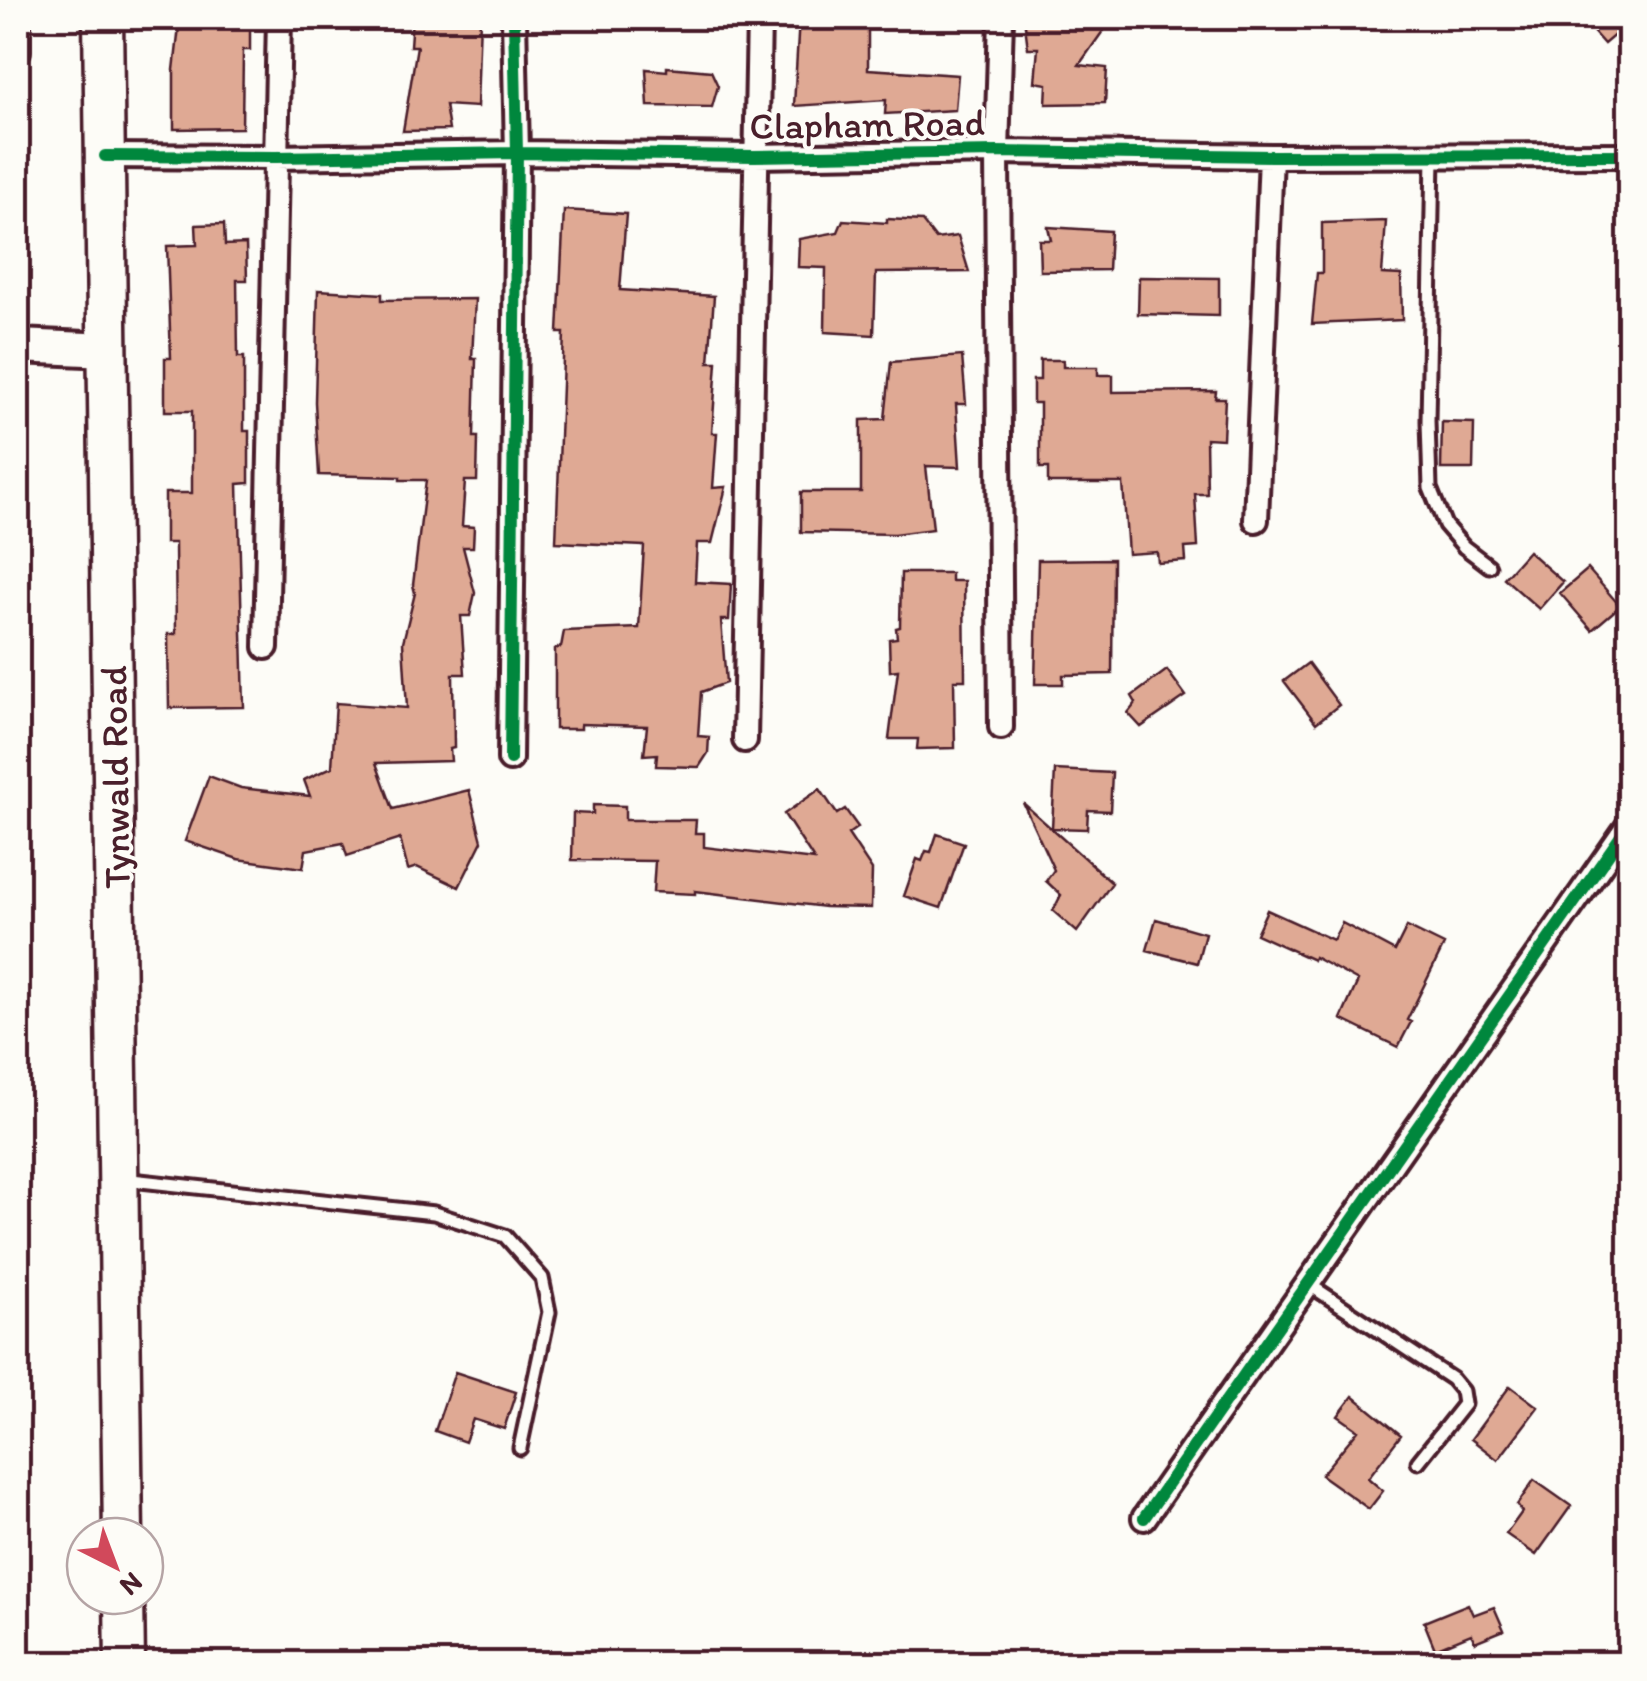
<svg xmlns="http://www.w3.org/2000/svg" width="1647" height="1681" viewBox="0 0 1647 1681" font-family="Itim,sans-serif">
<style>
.building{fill:#dfa994;stroke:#4a1f2b;stroke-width:2.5}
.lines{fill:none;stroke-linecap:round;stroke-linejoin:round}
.lane-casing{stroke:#4a1f2b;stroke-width:19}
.street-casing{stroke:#4a1f2b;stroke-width:30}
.secondary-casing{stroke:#4a1f2b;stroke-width:40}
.primary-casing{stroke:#4a1f2b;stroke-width:45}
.lane{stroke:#fdfcf7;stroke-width:11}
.street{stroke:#fdfcf7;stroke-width:22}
.secondary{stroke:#fdfcf7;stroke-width:32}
.primary{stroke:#fdfcf7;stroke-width:38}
.cycleway-casing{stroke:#fdfcf7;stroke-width:19}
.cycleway{stroke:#00873e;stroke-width:12}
.labels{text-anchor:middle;stroke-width:8;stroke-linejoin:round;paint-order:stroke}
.street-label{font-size:38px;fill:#4a1f2b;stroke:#fdfcf7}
</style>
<rect width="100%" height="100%" fill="#fdfcf7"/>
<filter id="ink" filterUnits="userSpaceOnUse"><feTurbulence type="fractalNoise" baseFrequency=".01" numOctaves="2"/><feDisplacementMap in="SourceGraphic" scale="20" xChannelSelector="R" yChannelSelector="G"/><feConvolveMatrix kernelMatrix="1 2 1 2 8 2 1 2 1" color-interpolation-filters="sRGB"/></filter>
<g filter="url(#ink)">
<path class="building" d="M 180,18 L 250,18 L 250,50 L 243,50 L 242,128 L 174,129 L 174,70 Z
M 412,18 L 480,18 L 477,107 L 445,105 L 449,130 L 403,131 L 417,46 L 410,46 Z
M 799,18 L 868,18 L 868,69 L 958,75 L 955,110 L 885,114 L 886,100 L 794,106 Z
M 1024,18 L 1104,18 L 1103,31 L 1079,65 L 1107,68 L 1105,103 L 1046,104 L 1047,84 L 1035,82 L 1038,48 L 1028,48 Z
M 1581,18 L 1630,18 L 1630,22 L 1604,44 Z
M 667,67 L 711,71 L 718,86 L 712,107 L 648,106 L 646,69 L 667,71 Z
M 564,210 L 626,214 L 620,290 L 714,296 L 709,362 L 717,362 L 712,433 L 717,433 L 713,488 L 726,487 L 712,543 L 697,543 L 695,582 L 731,584 L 729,620 L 721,620 L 726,683 L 701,692 L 698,736 L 709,737 L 708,753 L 699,767 L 656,766 L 657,754 L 644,755 L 647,726 L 581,724 L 581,729 L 555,729 L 555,649 L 561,647 L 564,631 L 639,628 L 644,546 L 556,542 L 564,333 L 558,333 Z
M 887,219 L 922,221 L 936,239 L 958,236 L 969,272 L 876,273 L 874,335 L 825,332 L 826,268 L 798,267 L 799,239 L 838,232 L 843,220 L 887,223 Z
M 1386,221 L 1382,274 L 1401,275 L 1402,320 L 1312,324 L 1317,273 L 1322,273 L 1322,223 Z
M 224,224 L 225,245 L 246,244 L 247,280 L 237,280 L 238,357 L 244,357 L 244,431 L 249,431 L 249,483 L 238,484 L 244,707 L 169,708 L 168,634 L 176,634 L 175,543 L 165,543 L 165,493 L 192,493 L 192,411 L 165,411 L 165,358 L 171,358 L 167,246 L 197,245 L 196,225 Z
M 1048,227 L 1110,231 L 1108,270 L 1040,271 L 1039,240 L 1051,240 Z
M 1139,277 L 1219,278 L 1219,316 L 1138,314 Z
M 318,290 L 382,294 L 382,300 L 475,299 L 472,359 L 476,359 L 474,437 L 478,437 L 477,481 L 465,481 L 462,526 L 474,527 L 473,547 L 463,547 L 475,593 L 470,616 L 461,616 L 465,674 L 453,674 L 454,748 L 450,749 L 451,761 L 376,763 L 393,809 L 469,790 L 482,841 L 459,887 L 417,867 L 408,870 L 400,839 L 347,856 L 343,843 L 306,850 L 303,868 L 238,859 L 185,841 L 209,776 L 241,788 L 310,796 L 304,780 L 332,767 L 336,703 L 407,708 L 403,642 L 415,593 L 413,585 L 426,480 L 400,480 L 400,477 L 319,475 L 315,402 Z
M 962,356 L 966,404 L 956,404 L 960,467 L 926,466 L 933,529 L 894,534 L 801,532 L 801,492 L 861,492 L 861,420 L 885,419 L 891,362 Z
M 1040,360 L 1063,360 L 1063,367 L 1098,367 L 1098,375 L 1113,375 L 1113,392 L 1216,391 L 1215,398 L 1225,398 L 1223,439 L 1206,438 L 1207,494 L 1195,494 L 1198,547 L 1185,548 L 1186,561 L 1158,563 L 1157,552 L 1128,554 L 1123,483 L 1048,483 L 1048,468 L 1040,468 L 1040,403 L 1033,403 L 1033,380 L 1040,380 Z
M 1442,422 L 1474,423 L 1473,469 L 1441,469 Z
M 1528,551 L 1563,582 L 1539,609 L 1504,578 Z
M 1113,559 L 1112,674 L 1063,675 L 1063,684 L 1035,684 L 1038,560 Z
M 1588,569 L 1620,606 L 1592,630 L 1560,593 Z
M 901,573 L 951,573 L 951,581 L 964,581 L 965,680 L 954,680 L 955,748 L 917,749 L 918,739 L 889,739 L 898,670 L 890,671 L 889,639 L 897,638 L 896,628 L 900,627 Z
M 1308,663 L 1339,705 L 1316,723 L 1284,681 Z
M 1167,670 L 1186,696 L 1141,727 L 1128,713 L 1136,703 L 1132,696 Z
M 1055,770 L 1112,773 L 1110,811 L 1088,810 L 1087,829 L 1052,828 Z
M 820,789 L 837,814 L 845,809 L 858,827 L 848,834 L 872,870 L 871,908 L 825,907 L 695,891 L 695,894 L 653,892 L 655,861 L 572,860 L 573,813 L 593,814 L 593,805 L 625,806 L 625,820 L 696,820 L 695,833 L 704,833 L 704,847 L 814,860 L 784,814 Z
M 1023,803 L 1112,883 L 1077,932 L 1053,911 L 1061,895 L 1046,881 L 1054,870 Z
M 937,834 L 964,843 L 941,908 L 904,896 L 917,859 L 922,861 L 926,851 L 931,852 Z
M 1267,910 L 1333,940 L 1342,923 L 1395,951 L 1407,927 L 1444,945 L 1407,1020 L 1411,1022 L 1398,1047 L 1341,1019 L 1358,981 L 1314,957 L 1313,960 L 1256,934 Z
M 1156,919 L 1205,933 L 1197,963 L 1147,950 Z
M 455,1372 L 516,1392 L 504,1429 L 473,1419 L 465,1442 L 435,1431 Z
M 1510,1386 L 1538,1407 L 1498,1460 L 1471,1439 Z
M 1353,1396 L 1401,1435 L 1368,1478 L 1383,1491 L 1369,1509 L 1321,1475 L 1358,1430 L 1338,1416 Z
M 1534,1480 L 1571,1506 L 1536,1555 L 1506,1534 L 1522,1512 L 1517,1505 Z
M 1468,1604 L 1473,1615 L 1494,1607 L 1504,1630 L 1475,1642 L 1471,1634 L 1435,1649 L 1424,1622 Z"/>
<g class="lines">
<g class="lane-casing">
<path id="lane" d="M 1433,156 L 1428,421 L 1430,488 L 1445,525 L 1464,547 L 1489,566
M 122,1179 L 434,1213 L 505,1236 L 542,1278 L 549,1312 L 520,1448
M 1310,1285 L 1452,1379 L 1462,1391 L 1464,1404 L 1418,1462"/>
</g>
<g class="street-casing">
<path id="street" d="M 18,51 L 18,18
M 105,156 L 276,157 L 517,153 L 754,156 L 997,152 L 1271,156 L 1630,155
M 1256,520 L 1271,156
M 266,647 L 279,18
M 1001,727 L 997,152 L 1001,18
M 745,740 L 759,18
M 510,759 L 517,153 L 514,18
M 1144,1518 L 1630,823"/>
</g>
<g class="secondary-casing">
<path id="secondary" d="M 18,346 L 109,350"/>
</g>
<g class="primary-casing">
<path id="primary" d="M 103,18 L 123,1536
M 124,1596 L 125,1664"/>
</g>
<use href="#lane" class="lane"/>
<use href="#street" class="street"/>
<use href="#secondary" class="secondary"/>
<use href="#primary" class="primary"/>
<g class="cycleway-casing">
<path id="cycleway" d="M 105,156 L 276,157 L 517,153 L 754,156 L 997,152 L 1271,156 L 1630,155
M 510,759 L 517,153 L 514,18
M 1144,1518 L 1630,823"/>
</g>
<use href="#cycleway" class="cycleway"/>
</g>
</g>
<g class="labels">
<g class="street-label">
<text transform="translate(867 124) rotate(-1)" y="13">Clapham Road</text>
<text transform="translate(115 777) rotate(-91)" y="13">Tynwald Road</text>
</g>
</g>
<rect width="1647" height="1681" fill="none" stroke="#fdfcf7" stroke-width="60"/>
<rect x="30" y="30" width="1587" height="1621" fill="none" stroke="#4a1f2b" stroke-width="4" filter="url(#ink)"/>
<g transform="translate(115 1566) rotate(138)"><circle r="48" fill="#fdfcf7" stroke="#b5a4a5" stroke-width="2.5"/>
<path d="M0-8L18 38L0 25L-18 38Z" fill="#d1495b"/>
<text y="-15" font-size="28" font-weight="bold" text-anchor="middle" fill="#4a1f2b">N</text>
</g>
</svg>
